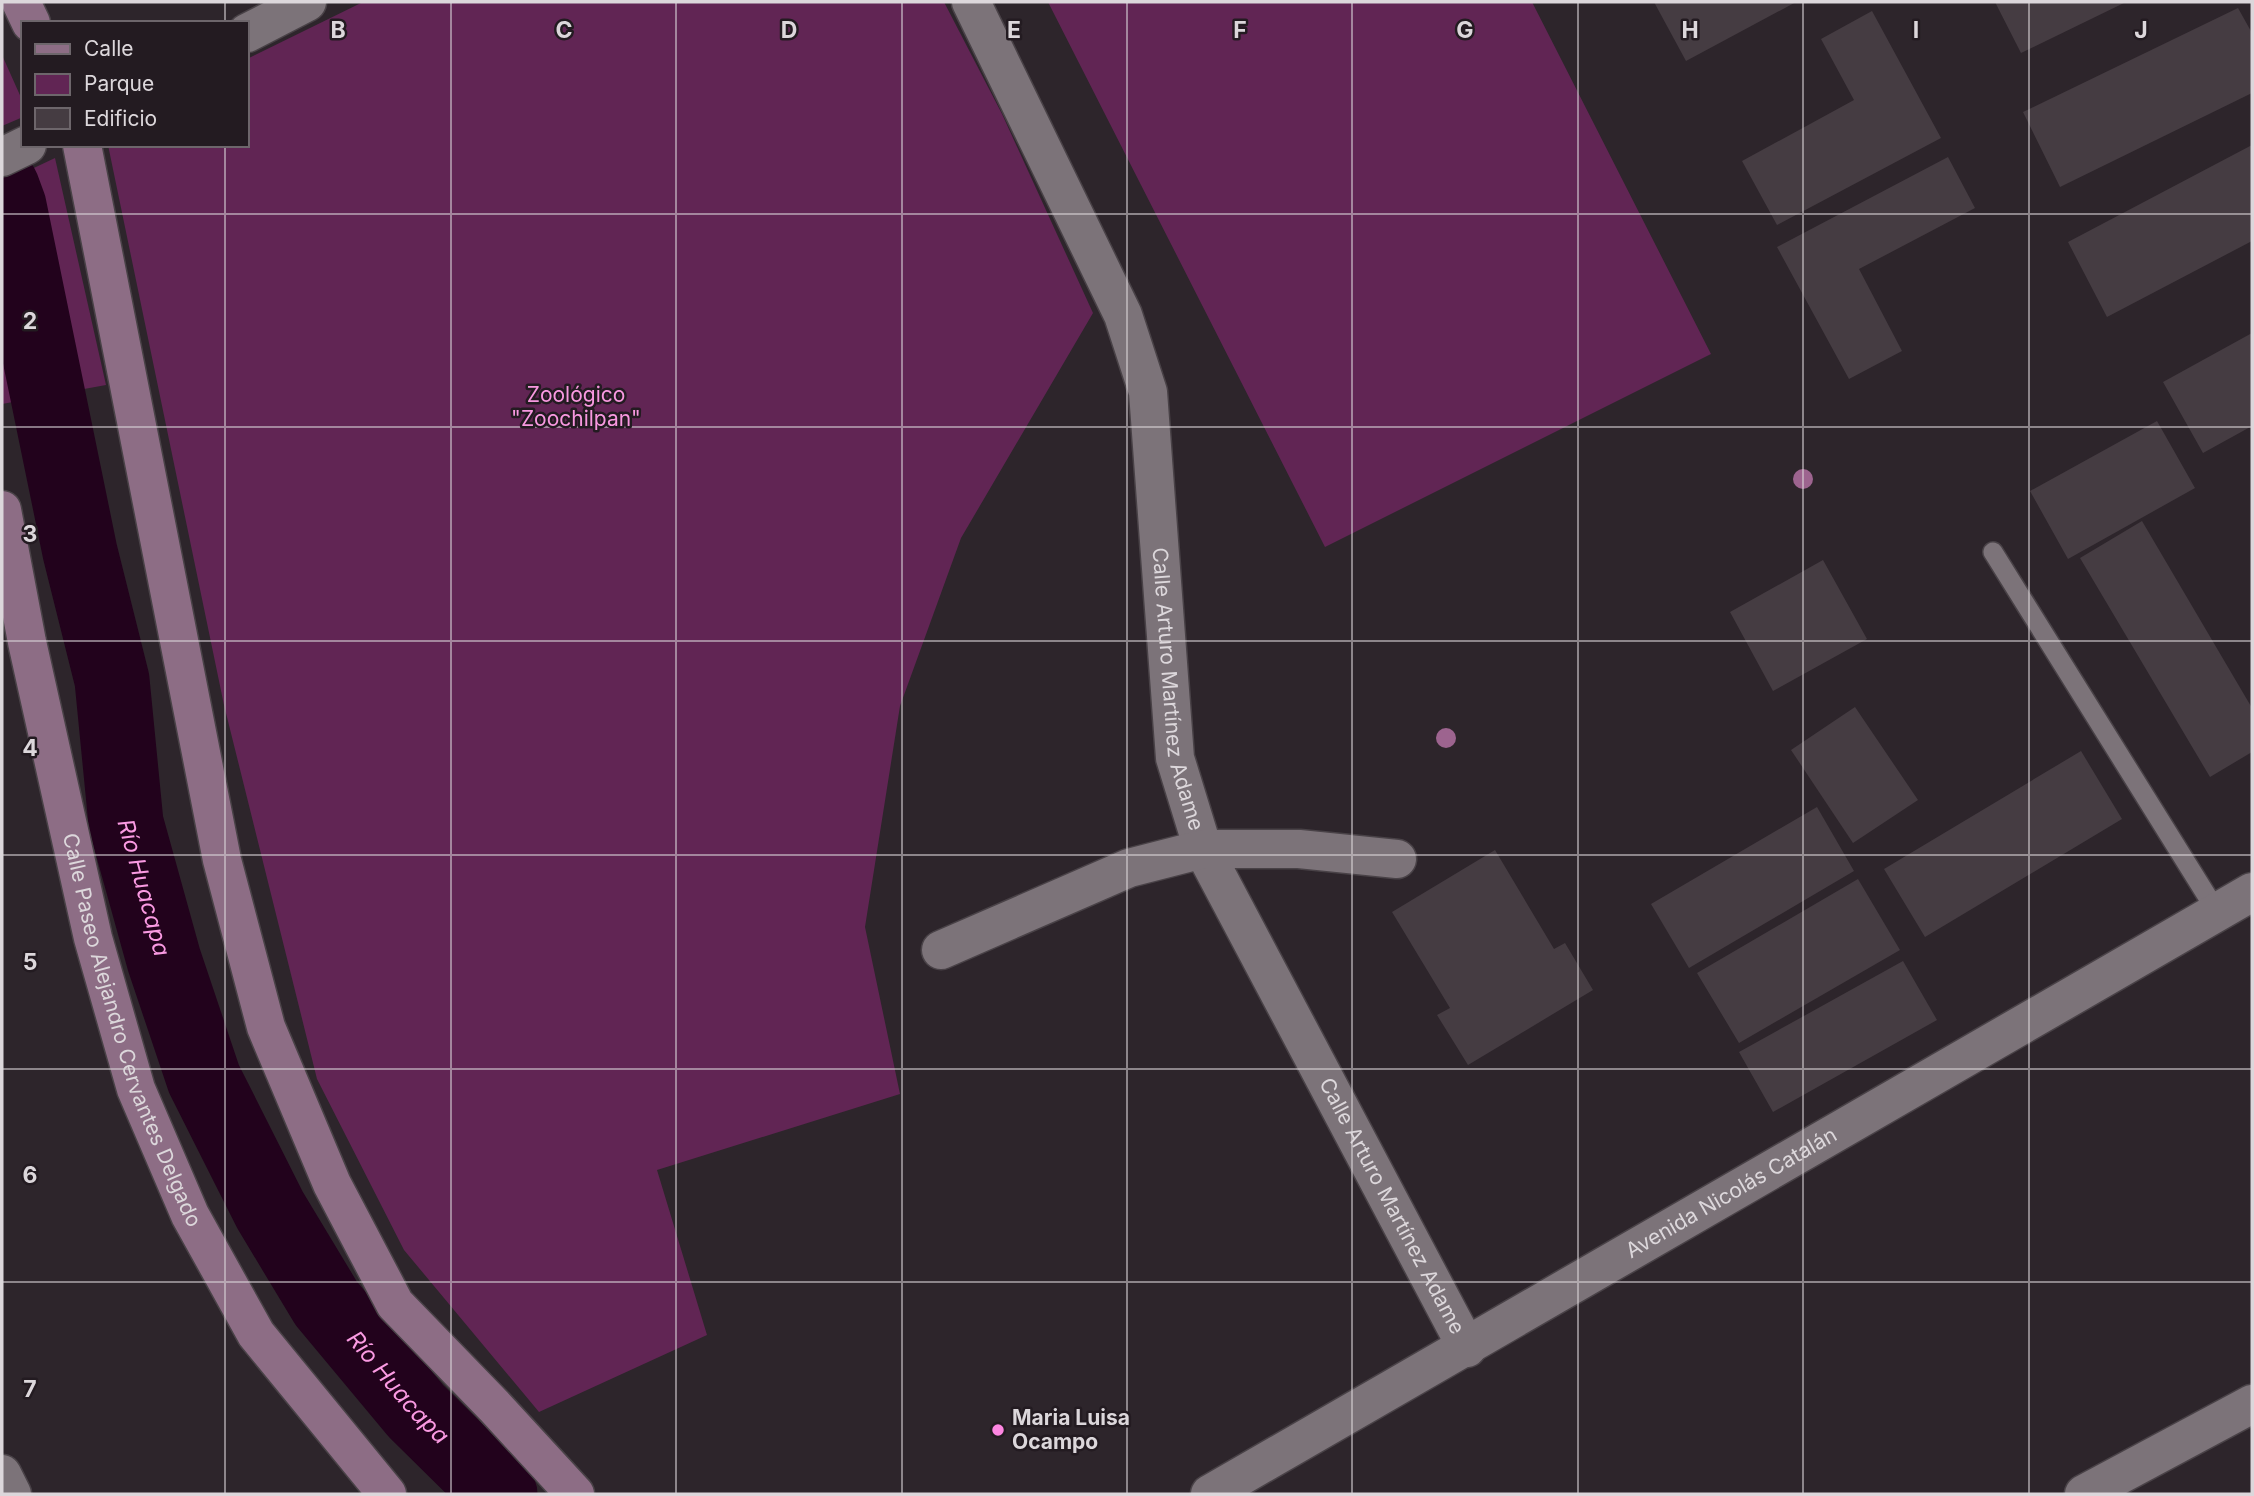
<svg xmlns="http://www.w3.org/2000/svg" width="2254" height="1496" viewBox="0 0 2254 1496" font-family="Inter,sans-serif">
<style>
.green{fill:#612554}
.lines{fill:none;stroke-linecap:round;stroke-linejoin:round}
.river{stroke:#22021c;stroke-width:75}
.building{fill:#453c42}
.service-casing{stroke:#494247;stroke-width:22}
.minor-casing{stroke:#494247;stroke-width:41}
.tertiary-casing{stroke:#494247;stroke-width:41}
.secondary-casing{stroke:#494247;stroke-width:41}
.service{stroke:#7c7379;stroke-width:19}
.minor{stroke:#7c7379;stroke-width:38}
.tertiary{stroke:#7c7379;stroke-width:38}
.secondary{stroke:#8d6d85;stroke-width:38}
.tree{fill:#9d648f}
.grid{fill:none;stroke:#dcd7db;stroke-width:2;stroke-opacity:0.55}
.poi-dot{fill:#fd86e1;stroke:#231b21;stroke-width:2.5}
.labels{text-anchor:middle;stroke-width:5;stroke-linejoin:round;paint-order:stroke}
.park-label{font-size:21px;fill:#f898e0;stroke:#231b21}
.street-label{font-size:21px;fill:#dcd7db;stroke:#231b21}
.poi-label{font-size:21px;font-weight:bold;fill:#dcd7db;stroke:#231b21;text-anchor:start}
.water-label{font-size:23px;font-style:italic;fill:#fa9ae2;stroke:#231b21}
.grid-label{font-size:23px;text-anchor:middle;font-weight:bold;fill:#dcd7db;stroke:#231b21;stroke-width:5;stroke-linejoin:round;paint-order:stroke}
</style>
<rect width="100%" height="100%" fill="#2d252b"/>
<path class="green" d="M 363,2 L 944,2 L 1002,114 L 1093,313 L 961,538 L 900,706 L 865,927 L 900,1094 L 657,1170 L 707,1335 L 539,1412 L 404,1250 L 317,1079 L 224,705 L 108,145 L 247,145 L 247,59 Z
M 1048,2 L 1532,2 L 1711,354 L 1325,547 Z
M 2,55 L 23,102 L 23,117 L 2,126 Z
M 55,158 L 106,385 L 2,404 L 2,183 Z"/>
<g class="lines">
<path class="river" id="s1" d="M 2,187 L 9,206 L 80,552 L 112,680 L 126,823 L 164,960 L 204,1079 L 270,1210 L 326,1303 L 416,1411 L 500,1494"/>
</g>
<path class="building" d="M 1654,2 L 1796,2 L 1686,61 Z
M 1995,2 L 2126,2 L 2021,53 Z
M 2238,8 L 2252,33 L 2252,93 L 2060,187 L 2023,112 Z
M 1872,11 L 1941,138 L 1777,225 L 1742,161 L 1854,100 L 1821,39 Z
M 2252,145 L 2252,241 L 2107,317 L 2068,242 Z
M 1948,157 L 1975,208 L 1859,269 L 1902,351 L 1849,379 L 1777,247 Z
M 2252,333 L 2252,426 L 2203,453 L 2163,382 Z
M 2157,421 L 2195,488 L 2068,559 L 2030,491 Z
M 2142,521 L 2252,708 L 2252,752 L 2210,777 L 2080,558 Z
M 1823,560 L 1867,639 L 1773,691 L 1730,612 Z
M 1855,707 L 1918,800 L 1853,843 L 1791,750 Z
M 2081,751 L 2122,819 L 1925,937 L 1884,869 Z
M 1817,807 L 1854,871 L 1689,968 L 1651,904 Z
M 1495,850 L 1554,949 L 1565,943 L 1593,990 L 1468,1065 L 1437,1015 L 1450,1008 L 1392,912 Z
M 1858,879 L 1900,950 L 1739,1043 L 1697,973 Z
M 1903,961 L 1937,1020 L 1773,1112 L 1739,1052 Z"/>
<g class="lines">
<g class="service-casing">
<path id="service" d="M 1993,552 L 2217,912"/>
</g>
<g class="minor-casing">
<g id="minor">
<path id="s2" d="M 971,2 L 1123,315 L 1148,392 L 1175,758 L 1203,849 L 1467,1348"/>
<path d="M 247,33 L 307,2"/>
<path d="M 2,157 L 27,145"/>
<path d="M 941,950 L 1129,868 L 1203,849 L 1299,849 L 1397,859"/>
<path d="M 2,1474 L 12,1494"/>
<path d="M 2084,1494 L 2252,1404"/>
</g>
</g>
<g class="tertiary-casing">
<g id="tertiary">
<path id="s3" d="M 1210,1494 L 2252,892"/>
</g>
</g>
<g class="secondary-casing">
<g id="secondary">
<path d="M 21,2 L 31,23"/>
<path d="M 82,145 L 222,860 L 266,1027 L 332,1184 L 395,1304 L 494,1406 L 575,1494"/>
<path id="s4" d="M 2,510 L 27,642 L 93,938 L 136,1089 L 190,1215 L 256,1334 L 387,1494"/>
</g>
</g>
<use href="#service" class="service"/>
<use href="#minor" class="minor"/>
<use href="#tertiary" class="tertiary"/>
<use href="#secondary" class="secondary"/>
</g>
<g class="tree">
<circle cx="1803" cy="479" r="10"/>
<circle cx="1446" cy="738" r="10"/>
</g>
<path class="grid" d="M 225,2 L 225,23M 451,2 L 451,1494M 676,2 L 676,1494M 902,2 L 902,1494M 1127,2 L 1127,1494M 1352,2 L 1352,1494M 1578,2 L 1578,1494M 1803,2 L 1803,1494M 2029,2 L 2029,1494M 225,145 L 225,1494M 2,214 L 2252,214M 2,427 L 2252,427M 2,641 L 2252,641M 2,855 L 2252,855M 2,1069 L 2252,1069M 2,1282 L 2252,1282"/>
<circle class="poi-dot" cx="998" cy="1430" r="7"/>
<g class="labels">
<g class="park-label">
<text x="576" y="402">Zoológico<tspan x="576" dy="24">"Zoochilpan"</tspan></text>
</g>
<g class="street-label">
<text dy="7" stroke="none"><textPath href="#s2" startOffset="728">Calle Arturo Martínez Adame</textPath></text>
<text dy="7" stroke="none"><textPath href="#s4" startOffset="537">Calle Paseo Alejandro Cervantes Delgado</textPath></text>
<text dy="7" stroke="none"><textPath href="#s3" startOffset="602">Avenida Nicolás Catalán</textPath></text>
<text dy="7" stroke="none"><textPath href="#s2" startOffset="1295">Calle Arturo Martínez Adame</textPath></text>
</g>
<g class="poi-label">
<text x="1012" y="1425">Maria Luisa<tspan x="1012" dy="24">Ocampo</tspan></text>
</g>
<g class="water-label">
<text dy="8" stroke="none"><textPath href="#s1" startOffset="716">Río Huacapa</textPath></text>
<text dy="8" stroke="none"><textPath href="#s1" startOffset="1283">Río Huacapa</textPath></text>
</g>
</g>
<g class="grid-label">
<text x="338" y="38">B</text>
<text x="564" y="38">C</text>
<text x="789" y="38">D</text>
<text x="1014" y="38">E</text>
<text x="1240" y="38">F</text>
<text x="1465" y="38">G</text>
<text x="1690" y="38">H</text>
<text x="1916" y="38">I</text>
<text x="2141" y="38">J</text>
<text x="30" y="329">2</text>
<text x="30" y="542">3</text>
<text x="30" y="756">4</text>
<text x="30" y="970">5</text>
<text x="30" y="1183">6</text>
<text x="30" y="1397">7</text>
</g>
<rect width="2254" height="1496" fill="none" stroke="#dcd7db" stroke-width="7"/>
<rect x="21" y="21" width="228" height="126" fill="#231b21" stroke="#6d666b" stroke-width="2"/>
<rect x="35" y="44" width="35" height="10" fill="#8d6d85" stroke="#6d666b" stroke-width="2"/>
<text x="84" y="56" font-size="21" fill="#dcd7db">Calle</text>
<rect x="35" y="74" width="35" height="21" fill="#612554" stroke="#6d666b" stroke-width="2"/>
<text x="84" y="91" font-size="21" fill="#dcd7db">Parque</text>
<rect x="35" y="108" width="35" height="21" fill="#453c42" stroke="#6d666b" stroke-width="2"/>
<text x="84" y="126" font-size="21" fill="#dcd7db">Edificio</text>
</svg>
